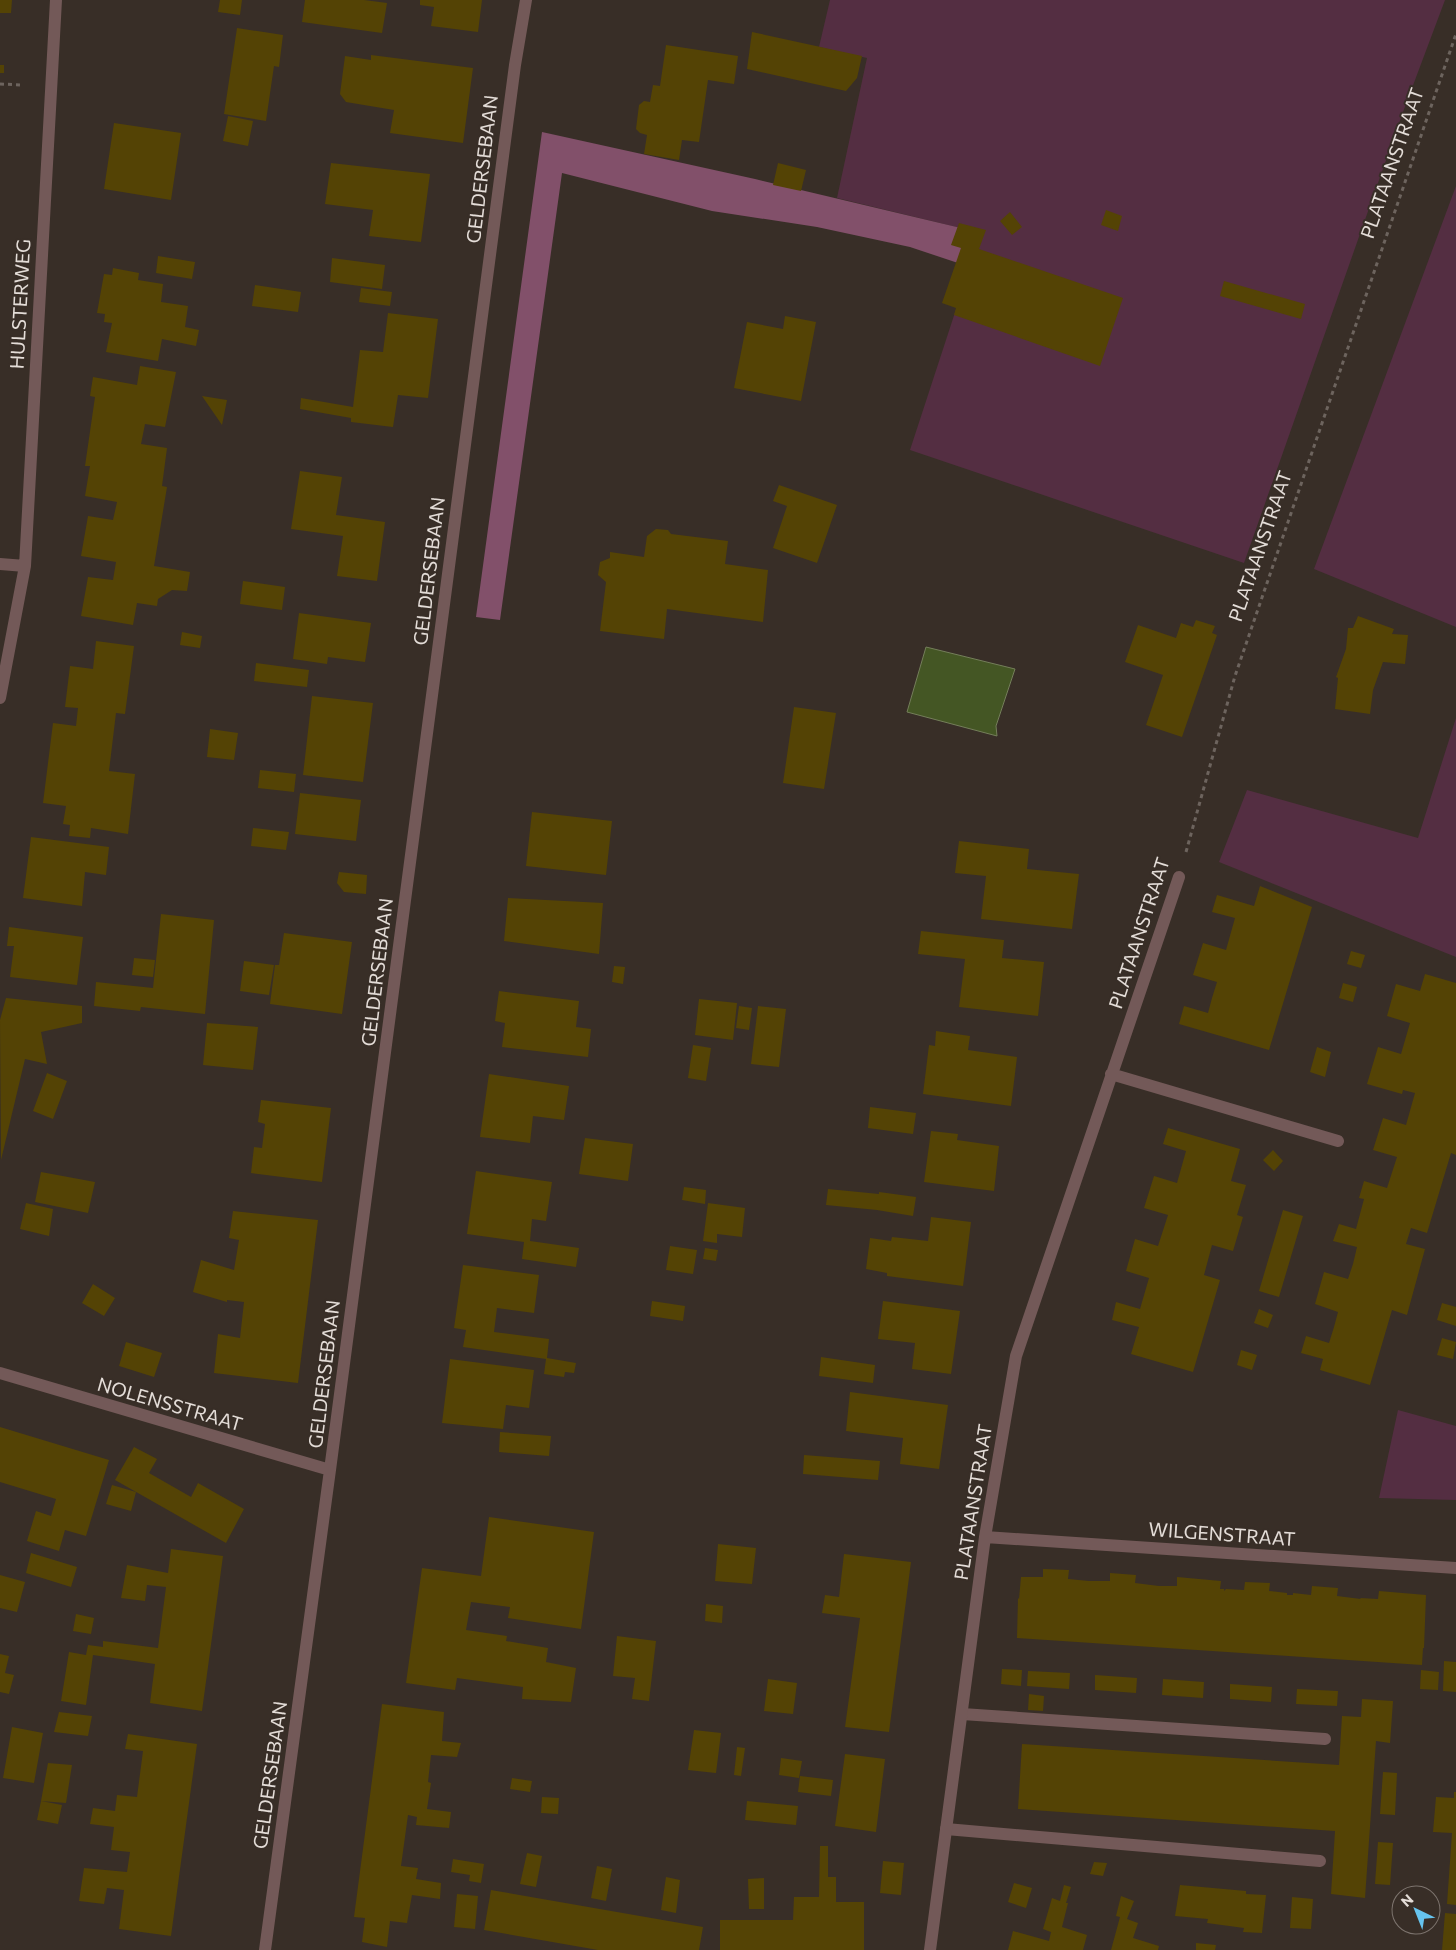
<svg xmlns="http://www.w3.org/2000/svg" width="1456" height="1950" viewBox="0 0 1456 1950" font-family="Commissioner,sans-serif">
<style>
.green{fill:#542e42}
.forest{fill:#82506a}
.water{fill:#445624;stroke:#747e5a}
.building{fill:#544305}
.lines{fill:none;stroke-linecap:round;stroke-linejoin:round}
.path{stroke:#6d645e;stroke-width:3;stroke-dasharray:4 4;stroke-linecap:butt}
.service{stroke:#735958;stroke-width:12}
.minor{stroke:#735958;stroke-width:12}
.labels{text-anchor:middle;stroke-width:4;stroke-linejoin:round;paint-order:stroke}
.street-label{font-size:19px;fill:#e4ddd8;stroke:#382e27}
</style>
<rect width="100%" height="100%" fill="#382e27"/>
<path class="green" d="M 830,0 L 1445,0 L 1403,112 L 1244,563 L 910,450 L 981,233 L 837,198 L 867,58 L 819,47 Z
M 1456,186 L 1456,627 L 1314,569 Z
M 1456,718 L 1456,957 L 1219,862 L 1247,790 L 1418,838 Z
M 1398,1410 L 1456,1426 L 1456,1500 L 1379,1498 Z"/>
<path class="forest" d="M 542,132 L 755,179 L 982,233 L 970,267 L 910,247 L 817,227 L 712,211 L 562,173 L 500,620 L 476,617 Z"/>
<path class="water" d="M 926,647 L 1015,669 L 996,726 L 997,736 L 907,712 Z"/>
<path class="building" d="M 0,0 L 12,0 L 11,13 L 0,13 Z
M 220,0 L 242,0 L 240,15 L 218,12 Z
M 305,0 L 364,0 L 387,3 L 382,33 L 302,22 Z
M 420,0 L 482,0 L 478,32 L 431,26 L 434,7 L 420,5 Z
M 237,28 L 283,35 L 279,67 L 274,66 L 266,121 L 224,114 Z
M 752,32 L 862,56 L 857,78 L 846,91 L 747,69 Z
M 666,45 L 738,56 L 734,84 L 708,80 L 699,142 L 682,140 L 679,160 L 644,154 L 647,135 L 640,133 L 636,129 L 639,105 L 644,101 L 650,102 L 653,85 L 660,86 Z
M 371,55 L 473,68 L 463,143 L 390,133 L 394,110 L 346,102 L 340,94 L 345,56 L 371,60 Z
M 0,65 L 4,65 L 4,73 L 0,73 Z
M 228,116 L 253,121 L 248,146 L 223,141 Z
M 114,123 L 181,133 L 171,200 L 104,189 Z
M 331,163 L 430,174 L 421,242 L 369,236 L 373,210 L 325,204 Z
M 778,163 L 806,170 L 801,191 L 773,185 Z
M 1106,210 L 1122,216 L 1118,231 L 1101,225 Z
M 1010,212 L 1022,227 L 1012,235 L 1000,221 Z
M 959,223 L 986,230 L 979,249 L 1123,298 L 1100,366 L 954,315 L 956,308 L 942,303 L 961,248 L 951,245 Z
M 158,256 L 195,262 L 192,279 L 156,273 Z
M 332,258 L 385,265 L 382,289 L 330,282 Z
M 113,268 L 139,273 L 138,280 L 163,284 L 161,302 L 188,306 L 185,327 L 199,330 L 196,346 L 162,339 L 158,361 L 106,352 L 112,323 L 104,322 L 105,314 L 97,313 L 104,274 L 112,275 Z
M 1224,281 L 1305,304 L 1301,319 L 1220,296 Z
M 255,285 L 301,292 L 298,312 L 252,306 Z
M 361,288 L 392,292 L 390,306 L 359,302 Z
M 388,313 L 438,319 L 428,398 L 398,395 L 393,427 L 351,422 L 351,418 L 300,409 L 301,398 L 353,407 L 360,350 L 383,352 Z
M 785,316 L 816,322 L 801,401 L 734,388 L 747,322 L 783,329 Z
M 140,366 L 176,372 L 165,427 L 145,424 L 141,444 L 167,448 L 162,486 L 167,487 L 154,566 L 190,572 L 187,591 L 172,590 L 158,599 L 157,606 L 137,603 L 133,625 L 81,616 L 88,577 L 113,580 L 116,562 L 81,556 L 88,516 L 113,520 L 117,502 L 85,496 L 90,466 L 85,466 L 95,397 L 90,396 L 93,377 L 137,385 Z
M 202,396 L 227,400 L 222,425 Z
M 300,471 L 342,477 L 336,515 L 385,522 L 377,581 L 337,576 L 343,536 L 291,529 Z
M 779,485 L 837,505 L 817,563 L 773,548 L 787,506 L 773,501 Z
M 656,529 L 668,530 L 671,534 L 728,541 L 725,564 L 768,570 L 763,622 L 667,609 L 664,639 L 600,631 L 606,582 L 598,575 L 600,562 L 610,558 L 610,552 L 644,557 L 647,536 Z
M 243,581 L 285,587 L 282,610 L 240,604 Z
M 299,613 L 371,623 L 365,662 L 328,657 L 327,664 L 293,659 Z
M 1358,616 L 1394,629 L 1392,634 L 1408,635 L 1405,664 L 1383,662 L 1373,690 L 1370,714 L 1335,709 L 1338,678 L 1336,677 L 1346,649 L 1348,628 L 1353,628 Z
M 1196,620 L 1215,626 L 1212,633 L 1217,635 L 1182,737 L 1146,725 L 1163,675 L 1125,662 L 1138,625 L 1176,638 L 1181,623 L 1193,627 Z
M 182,632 L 202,636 L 200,648 L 180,645 Z
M 96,641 L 134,646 L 125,714 L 116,713 L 109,771 L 135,774 L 128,834 L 91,828 L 90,838 L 69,836 L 70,825 L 63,824 L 66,806 L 43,803 L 53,723 L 76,726 L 78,708 L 65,707 L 70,666 L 93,669 Z
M 256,663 L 309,670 L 307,687 L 254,681 Z
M 312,696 L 373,703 L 363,782 L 303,775 Z
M 794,707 L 836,713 L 824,789 L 783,783 Z
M 210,729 L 238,733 L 234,760 L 207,757 Z
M 260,770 L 296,774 L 294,792 L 258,788 Z
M 300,793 L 361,800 L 356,841 L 295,834 Z
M 532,812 L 612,821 L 606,875 L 526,866 Z
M 253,828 L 289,832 L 286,850 L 251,846 Z
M 31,837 L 109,847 L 106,875 L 85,872 L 82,906 L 23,898 Z
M 959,841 L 1029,849 L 1027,869 L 1079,874 L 1072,929 L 981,919 L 986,876 L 955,873 Z
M 339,872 L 367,875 L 366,894 L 344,892 L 337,883 Z
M 1260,886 L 1312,907 L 1269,1050 L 1179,1024 L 1184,1006 L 1208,1013 L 1212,998 L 1217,982 L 1193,975 L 1203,943 L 1226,950 L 1235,918 L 1212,912 L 1217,895 L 1254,906 Z
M 508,898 L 603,903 L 599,954 L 504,941 Z
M 161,914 L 214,920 L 205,1014 L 141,1007 L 140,1011 L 94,1006 L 96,982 L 153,988 Z
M 9,927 L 83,937 L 77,985 L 10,977 L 14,946 L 7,946 Z
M 921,931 L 1004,940 L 1002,958 L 1044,962 L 1038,1016 L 959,1007 L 965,959 L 918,954 Z
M 284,933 L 352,942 L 342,1014 L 270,1004 L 275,965 L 279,965 Z
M 1351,951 L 1365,955 L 1361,968 L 1347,964 Z
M 134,958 L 155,960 L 153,977 L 132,975 Z
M 244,961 L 274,965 L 269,995 L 240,991 Z
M 614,966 L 625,967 L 623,984 L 612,982 Z
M 1425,974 L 1456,983 L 1456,1155 L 1451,1153 L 1427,1233 L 1411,1228 L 1406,1244 L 1425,1249 L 1407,1315 L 1392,1310 L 1370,1385 L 1320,1370 L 1323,1359 L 1301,1353 L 1306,1336 L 1329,1343 L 1334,1327 L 1338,1312 L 1315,1304 L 1324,1272 L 1348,1279 L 1353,1264 L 1357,1247 L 1333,1241 L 1339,1224 L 1356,1229 L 1364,1199 L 1359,1198 L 1364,1181 L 1387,1188 L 1397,1157 L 1373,1150 L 1383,1118 L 1406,1125 L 1415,1093 L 1403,1090 L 1402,1094 L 1367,1084 L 1378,1047 L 1401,1054 L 1410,1023 L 1387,1016 L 1396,984 L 1420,991 Z
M 1343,983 L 1357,987 L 1353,1002 L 1339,998 Z
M 499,991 L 579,1001 L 576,1027 L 591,1029 L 588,1057 L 502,1047 L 505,1023 L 495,1021 Z
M 6,998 L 82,1006 L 82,1023 L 41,1032 L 47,1064 L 25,1059 L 1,1160 L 0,1020 Z
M 699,999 L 737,1003 L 733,1040 L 695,1035 Z
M 739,1006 L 752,1008 L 749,1030 L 736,1028 Z
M 758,1006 L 786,1009 L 779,1067 L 751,1064 Z
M 207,1023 L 258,1027 L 253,1070 L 203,1065 Z
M 936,1031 L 970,1036 L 968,1050 L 1017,1057 L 1011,1106 L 923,1094 L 929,1045 L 935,1046 Z
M 693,1045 L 711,1048 L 706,1081 L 688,1078 Z
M 1317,1047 L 1331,1052 L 1325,1077 L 1310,1072 Z
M 47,1073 L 67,1081 L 53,1119 L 33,1111 Z
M 489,1074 L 569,1086 L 564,1120 L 533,1116 L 530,1143 L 480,1137 Z
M 261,1100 L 331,1108 L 322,1182 L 251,1173 L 254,1147 L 262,1148 L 265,1124 L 258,1122 Z
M 870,1107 L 916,1113 L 913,1134 L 868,1128 Z
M 1168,1128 L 1240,1149 L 1231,1181 L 1246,1185 L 1237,1215 L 1243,1217 L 1233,1251 L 1212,1245 L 1204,1275 L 1220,1280 L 1193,1372 L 1131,1354 L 1139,1327 L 1112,1320 L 1116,1302 L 1140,1309 L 1149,1278 L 1126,1271 L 1135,1239 L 1158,1246 L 1168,1215 L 1144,1208 L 1154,1176 L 1177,1183 L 1186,1151 L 1163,1144 Z
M 931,1131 L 958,1134 L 957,1140 L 999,1146 L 994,1191 L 924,1182 Z
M 585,1138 L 633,1144 L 628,1181 L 579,1174 Z
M 1273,1150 L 1283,1161 L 1274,1171 L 1263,1160 Z
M 476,1171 L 552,1182 L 546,1221 L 532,1219 L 530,1241 L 579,1248 L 576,1267 L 522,1259 L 524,1242 L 467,1234 Z
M 41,1172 L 95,1182 L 88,1213 L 35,1202 Z
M 684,1187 L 706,1190 L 705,1204 L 682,1200 Z
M 828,1189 L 879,1194 L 879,1192 L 916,1197 L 913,1216 L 877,1210 L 826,1205 Z
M 26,1203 L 53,1209 L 49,1236 L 20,1229 Z
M 708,1203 L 745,1208 L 742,1237 L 717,1234 L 717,1243 L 703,1241 Z
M 1283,1210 L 1303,1216 L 1279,1297 L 1259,1291 Z
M 233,1211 L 318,1220 L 298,1383 L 214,1373 L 218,1334 L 240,1338 L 244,1302 L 227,1300 L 227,1302 L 193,1292 L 201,1260 L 234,1270 L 239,1240 L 229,1238 Z
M 931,1217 L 971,1222 L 963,1286 L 887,1276 L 887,1273 L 866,1269 L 870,1238 L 891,1241 L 892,1237 L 928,1241 Z
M 670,1246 L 697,1250 L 693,1274 L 666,1270 Z
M 705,1248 L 718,1250 L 716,1261 L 703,1259 Z
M 463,1265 L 539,1275 L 534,1313 L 497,1308 L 494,1332 L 549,1339 L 547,1358 L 576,1363 L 574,1373 L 565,1372 L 564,1377 L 544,1374 L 546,1359 L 463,1347 L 466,1330 L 454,1328 Z
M 93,1284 L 115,1298 L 104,1316 L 82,1303 Z
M 652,1301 L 685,1306 L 683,1321 L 650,1316 Z
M 883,1301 L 960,1311 L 951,1374 L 912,1369 L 915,1343 L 878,1339 Z
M 1442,1303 L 1456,1307 L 1456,1326 L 1437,1320 Z
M 1259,1309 L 1273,1315 L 1268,1328 L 1254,1323 Z
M 1442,1338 L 1456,1342 L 1453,1359 L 1437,1355 Z
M 126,1342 L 162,1353 L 154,1377 L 119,1366 Z
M 1241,1350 L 1257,1355 L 1252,1370 L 1237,1365 Z
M 821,1357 L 875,1365 L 873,1383 L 819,1376 Z
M 450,1359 L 534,1370 L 529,1408 L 506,1405 L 503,1429 L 442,1423 Z
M 850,1392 L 948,1405 L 939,1469 L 900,1464 L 903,1438 L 846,1431 Z
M 0,1427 L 109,1460 L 86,1536 L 65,1530 L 59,1551 L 27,1541 L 36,1511 L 51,1516 L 56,1499 L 0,1482 Z
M 500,1432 L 551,1436 L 549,1456 L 499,1452 Z
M 134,1447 L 157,1459 L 149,1473 L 191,1497 L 198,1483 L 244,1509 L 226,1543 L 115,1480 Z
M 804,1455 L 880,1461 L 878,1480 L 803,1474 Z
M 112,1485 L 136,1492 L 131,1511 L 106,1504 Z
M 489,1517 L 594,1532 L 581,1629 L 508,1618 L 510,1607 L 471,1602 L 466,1630 L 507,1636 L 506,1641 L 548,1648 L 546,1662 L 576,1668 L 571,1702 L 522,1699 L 523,1687 L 457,1678 L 455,1690 L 406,1683 L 422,1568 L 481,1576 Z
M 718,1544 L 756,1548 L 752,1584 L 715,1581 Z
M 171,1549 L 223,1556 L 202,1711 L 150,1703 L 155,1664 L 93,1655 L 86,1705 L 61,1701 L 69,1652 L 86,1655 L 88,1645 L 103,1647 L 103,1641 L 158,1648 L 166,1587 L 147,1585 L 145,1601 L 121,1598 L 127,1565 L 168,1573 Z
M 31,1553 L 77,1567 L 71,1587 L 26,1573 Z
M 844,1554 L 911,1562 L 889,1732 L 845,1727 L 860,1618 L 822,1613 L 825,1595 L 839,1597 Z
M 1043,1569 L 1069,1570 L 1068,1579 L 1089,1581 L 1110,1581 L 1110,1573 L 1136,1575 L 1135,1583 L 1159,1586 L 1177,1586 L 1177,1577 L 1221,1581 L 1220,1589 L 1224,1589 L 1224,1591 L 1226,1589 L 1244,1590 L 1245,1582 L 1270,1583 L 1269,1591 L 1287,1593 L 1287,1595 L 1293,1595 L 1293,1593 L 1311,1595 L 1312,1586 L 1338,1588 L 1337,1596 L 1361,1599 L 1360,1598 L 1378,1599 L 1379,1591 L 1426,1595 L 1424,1648 L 1423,1648 L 1422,1665 L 1017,1638 L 1018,1598 L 1019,1599 L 1021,1577 L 1043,1577 Z
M 0,1575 L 25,1582 L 17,1612 L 0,1608 Z
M 706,1604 L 723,1606 L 722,1623 L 705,1621 Z
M 76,1614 L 94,1618 L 91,1634 L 73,1631 Z
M 617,1636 L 656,1641 L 649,1701 L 632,1699 L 635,1678 L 613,1676 Z
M 0,1654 L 9,1656 L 5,1673 L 14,1675 L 9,1694 L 0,1692 Z
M 1444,1661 L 1456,1662 L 1456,1692 L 1443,1691 Z
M 1002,1669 L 1022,1670 L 1021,1686 L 1001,1684 Z
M 1421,1670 L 1439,1672 L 1438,1690 L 1420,1689 Z
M 1028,1671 L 1070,1673 L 1069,1689 L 1027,1686 Z
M 1095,1675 L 1137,1678 L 1136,1693 L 1095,1690 Z
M 768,1679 L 797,1683 L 793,1714 L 764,1711 Z
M 1163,1679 L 1204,1682 L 1203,1698 L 1162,1695 Z
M 1230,1684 L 1272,1687 L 1271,1702 L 1230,1699 Z
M 1297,1689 L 1338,1691 L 1337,1706 L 1296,1704 Z
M 1029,1694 L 1044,1696 L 1043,1711 L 1028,1710 Z
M 1362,1699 L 1393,1701 L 1390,1743 L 1376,1741 L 1365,1898 L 1331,1894 L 1335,1831 L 1018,1809 L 1022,1744 L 1339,1765 L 1342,1716 L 1361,1717 Z
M 382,1704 L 444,1712 L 442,1741 L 461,1743 L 457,1757 L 431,1755 L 428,1782 L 431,1783 L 427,1809 L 451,1812 L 449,1828 L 416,1825 L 417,1817 L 408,1815 L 401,1866 L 418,1868 L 416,1879 L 441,1883 L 440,1899 L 412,1895 L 407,1923 L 390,1921 L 387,1947 L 362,1942 L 365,1918 L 354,1917 Z
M 59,1712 L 92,1716 L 88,1736 L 54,1732 Z
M 12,1727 L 43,1733 L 34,1783 L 3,1778 Z
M 694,1730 L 721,1733 L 716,1773 L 688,1770 Z
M 128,1734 L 197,1744 L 171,1936 L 119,1929 L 124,1890 L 107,1888 L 104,1904 L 79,1901 L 84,1868 L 127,1872 L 130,1852 L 111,1850 L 114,1827 L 90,1824 L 93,1808 L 115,1811 L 117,1795 L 137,1797 L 143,1751 L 125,1749 Z
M 737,1747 L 745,1748 L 741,1776 L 734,1775 Z
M 845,1754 L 885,1759 L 876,1832 L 835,1826 Z
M 781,1758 L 802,1761 L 799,1778 L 779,1775 Z
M 48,1763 L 72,1765 L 66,1803 L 41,1801 Z
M 1383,1772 L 1397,1773 L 1395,1815 L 1380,1814 Z
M 800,1776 L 833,1780 L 831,1796 L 798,1792 Z
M 512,1778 L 532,1781 L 530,1792 L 510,1789 Z
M 1454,1792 L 1456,1792 L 1456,1905 L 1447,1904 L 1452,1833 L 1433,1832 L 1436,1797 L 1454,1798 Z
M 542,1797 L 559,1798 L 558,1814 L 541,1813 Z
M 41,1801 L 62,1805 L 58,1824 L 37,1820 Z
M 747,1801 L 798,1806 L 796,1825 L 745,1820 Z
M 1378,1842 L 1393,1843 L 1390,1885 L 1375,1884 Z
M 820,1846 L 828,1846 L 828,1877 L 836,1877 L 836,1902 L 864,1902 L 864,1950 L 720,1950 L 720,1920 L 793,1920 L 794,1897 L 819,1897 Z
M 527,1853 L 542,1856 L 536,1887 L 520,1884 Z
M 453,1859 L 484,1864 L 481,1883 L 469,1881 L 470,1875 L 451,1872 Z
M 883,1861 L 904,1863 L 901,1895 L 880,1893 Z
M 1094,1862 L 1107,1863 L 1103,1876 L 1090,1874 Z
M 597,1866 L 612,1869 L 606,1901 L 591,1898 Z
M 666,1877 L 680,1880 L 676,1913 L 661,1910 Z
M 764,1878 L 764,1909 L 749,1909 L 748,1879 Z
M 1014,1883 L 1032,1888 L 1026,1908 L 1008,1902 Z
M 1064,1885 L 1071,1887 L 1066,1903 L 1068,1903 L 1062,1927 L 1087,1935 L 1083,1950 L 1008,1950 L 1013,1931 L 1049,1941 L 1051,1932 L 1056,1934 L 1043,1929 L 1052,1898 L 1060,1901 Z
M 1180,1885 L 1246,1891 L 1246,1894 L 1266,1895 L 1262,1933 L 1243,1932 L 1244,1928 L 1207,1923 L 1208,1919 L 1175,1916 Z
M 491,1890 L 703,1927 L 699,1950 L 598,1950 L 484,1930 Z
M 457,1894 L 478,1896 L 475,1929 L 454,1927 Z
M 1121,1896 L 1134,1901 L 1127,1919 L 1138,1923 L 1133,1938 L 1159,1946 L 1158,1950 L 1111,1950 L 1120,1917 L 1116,1916 Z
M 1292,1897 L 1313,1899 L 1311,1929 L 1290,1928 Z
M 1445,1913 L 1456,1914 L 1456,1950 L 1442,1950 Z
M 1196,1943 L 1216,1945 L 1215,1950 L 1196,1950 Z"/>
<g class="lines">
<path class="path" d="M 0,84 L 22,85
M 1186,852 L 1235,676 L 1456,34"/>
<path class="service" d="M 962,1714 L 1325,1739
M 946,1829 L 1320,1861"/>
<path class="minor" d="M 0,564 L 25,566
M 0,698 L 25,566 L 56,0
M 1111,1074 L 1338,1141
M 0,1373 L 330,1470
M 985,1537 L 1456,1568
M 265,1950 L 330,1470 L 515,65 L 526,0
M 930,1950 L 985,1537 L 1016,1356 L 1179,877"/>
</g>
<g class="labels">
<g class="street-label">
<text transform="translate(1392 163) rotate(-71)" y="7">PLATAANSTRAAT</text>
<text transform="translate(482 169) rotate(-83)" y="7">GELDERSEBAAN</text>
<text transform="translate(20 304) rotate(-87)" y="7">HULSTERWEG</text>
<text transform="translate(1260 546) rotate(-71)" y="7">PLATAANSTRAAT</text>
<text transform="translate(429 571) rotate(-83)" y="7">GELDERSEBAAN</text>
<text transform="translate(1139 933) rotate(-72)" y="7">PLATAANSTRAAT</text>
<text transform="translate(377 972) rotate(-83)" y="7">GELDERSEBAAN</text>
<text transform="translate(324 1374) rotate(-83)" y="7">GELDERSEBAAN</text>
<text transform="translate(170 1404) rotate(16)" y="7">NOLENSSTRAAT</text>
<text transform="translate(973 1502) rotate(-81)" y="7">PLATAANSTRAAT</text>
<text transform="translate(1222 1534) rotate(4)" y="7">WILGENSTRAAT</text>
<text transform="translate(270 1775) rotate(-82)" y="7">GELDERSEBAAN</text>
</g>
</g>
<g transform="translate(1416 1910) rotate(317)"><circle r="24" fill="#382e27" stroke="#7d746e"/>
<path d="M0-4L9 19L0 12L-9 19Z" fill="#66c4ef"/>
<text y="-8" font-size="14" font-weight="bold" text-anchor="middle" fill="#e4ddd8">N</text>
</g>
</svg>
